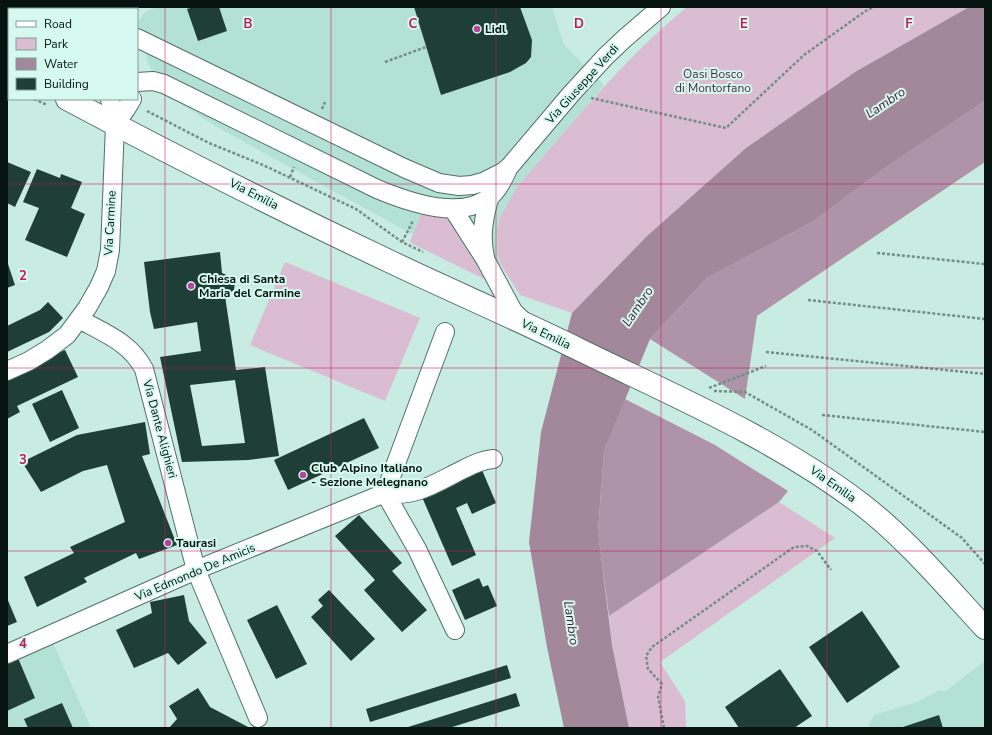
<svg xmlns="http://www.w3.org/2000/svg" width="992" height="735" viewBox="0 0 992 735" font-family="'Nunito Sans',sans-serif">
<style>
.built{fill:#b3e1d3}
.green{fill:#dbbdd3}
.forest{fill:#af93a8}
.water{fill:#a3879b}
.building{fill:#1e3e36;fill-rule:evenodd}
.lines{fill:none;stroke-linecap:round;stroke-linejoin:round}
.minor-casing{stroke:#507168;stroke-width:20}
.tertiary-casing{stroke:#507168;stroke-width:24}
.path{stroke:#748e86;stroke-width:2.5;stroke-dasharray:3 2;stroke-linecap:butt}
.minor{stroke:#fff;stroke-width:18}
.tertiary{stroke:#fff;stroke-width:22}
.grid{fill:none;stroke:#c2185b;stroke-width:1;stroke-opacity:0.55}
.poi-dot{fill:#b4439e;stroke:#d5f9ee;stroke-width:1.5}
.labels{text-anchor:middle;stroke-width:4;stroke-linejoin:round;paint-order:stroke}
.poi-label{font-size:12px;font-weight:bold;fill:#06130f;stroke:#d5f9ee;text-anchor:start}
.park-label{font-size:12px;fill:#461f3e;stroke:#d5f9ee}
.street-label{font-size:12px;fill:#06130f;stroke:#d5f9ee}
.water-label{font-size:13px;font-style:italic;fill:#451e3c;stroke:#d5f9ee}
.grid-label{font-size:13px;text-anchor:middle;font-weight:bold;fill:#c2185b;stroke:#d5f9ee;stroke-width:4;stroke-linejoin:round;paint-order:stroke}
</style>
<rect width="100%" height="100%" fill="#c8ece1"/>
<path class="built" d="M 156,7 L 552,7 L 564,45 L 604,85 L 516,188 L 505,207 L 500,217 L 497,230 L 498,255 L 501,265 L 483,265 L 474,268 L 215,126 L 169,96 L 154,75 L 149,65 L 138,30 L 138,22 L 144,13 Z
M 53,643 L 91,728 L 7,728 L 7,663 Z
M 983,662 L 985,664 L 985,728 L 867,728 L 874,715 L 917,702 L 938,691 L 946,691 Z"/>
<path class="green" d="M 687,7 L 969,7 L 855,72 L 746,148 L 647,236 L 572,313 L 520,295 L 501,265 L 498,255 L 497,230 L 500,217 L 516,188 C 571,125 622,60 687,7 Z
M 427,213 L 458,219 L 465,231 L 484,279 L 411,243 L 410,241 L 421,215 L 422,214 Z
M 285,262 L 420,318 L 385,401 L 250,345 Z
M 779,502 L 835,538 L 660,662 L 685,701 L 686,728 L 629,728 L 612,645 L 609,616 Z"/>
<path class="forest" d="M 985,101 L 985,162 L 757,316 L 745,399 L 650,339 L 707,278 L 814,221 L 885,168 Z
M 625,399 L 715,445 L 788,491 L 779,502 L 609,616 L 598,532 L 604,451 Z"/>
<path class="water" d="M 969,7 L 985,7 L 985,101 L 885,168 L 814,221 L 707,278 L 650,339 L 604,451 L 598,531 L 612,645 L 629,728 L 564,728 L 547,647 L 529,542 L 541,432 L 572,313 L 647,236 L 746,148 L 855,72 Z"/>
<path class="building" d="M 12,7 L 36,7 L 35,9 L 11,9 Z
M 193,7 L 219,7 L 227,31 L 198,41 L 187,9 Z
M 414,7 L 520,7 L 532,40 L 531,57 L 526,63 L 510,72 L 441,95 Z
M 9,13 L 9,40 L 7,39 L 7,17 Z
M 7,162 L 31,172 L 15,207 L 7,203 Z
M 37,169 L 60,178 L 61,174 L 82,182 L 71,208 L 85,214 L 67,257 L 25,240 L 39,208 L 23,202 Z
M 220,252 L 222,273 L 231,277 L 235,282 L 234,290 L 225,296 L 236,370 L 265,367 L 279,456 L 248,460 L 182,462 L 160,357 L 201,351 L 197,322 L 154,329 L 150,312 L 144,262 ZM 235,380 L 245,443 L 202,446 L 190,385 Z
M 7,261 L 15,285 L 7,288 Z
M 48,302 L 63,318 L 49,332 L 7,352 L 7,326 L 40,310 Z
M 65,350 L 78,377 L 17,406 L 20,412 L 7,419 L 7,377 Z
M 62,390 L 79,428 L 50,442 L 32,404 Z
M 364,418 L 379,448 L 288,490 L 274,460 Z
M 145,422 L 150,454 L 142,456 L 177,545 L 139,559 L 136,553 L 84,578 L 87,582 L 37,607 L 24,577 L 74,553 L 70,547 L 125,522 L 107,465 L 83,471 L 41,492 L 22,462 L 77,435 Z
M 482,470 L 496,503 L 472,514 L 467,503 L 456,508 L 476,555 L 452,566 L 422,497 Z
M 359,515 L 402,563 L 392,571 L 427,610 L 402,632 L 364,590 L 375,580 L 335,536 Z
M 479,578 L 483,587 L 488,585 L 497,606 L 465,620 L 452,590 Z
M 329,590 L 375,639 L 351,661 L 311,617 L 323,606 L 318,600 Z
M 184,595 L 189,621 L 207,643 L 178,665 L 168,653 L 134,668 L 116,630 L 152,613 L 150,602 Z
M 7,598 L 17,622 L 7,626 Z
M 277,605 L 307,664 L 276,679 L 247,620 Z
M 862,611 L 900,667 L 847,703 L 809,647 Z
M 18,658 L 35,698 L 7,711 L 7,663 Z
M 507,665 L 511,678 L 370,722 L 366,709 Z
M 780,669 L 812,716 L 794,728 L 739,728 L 725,707 Z
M 198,688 L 210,707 L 250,728 L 169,728 L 177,719 L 169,706 Z
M 516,693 L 520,706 L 449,728 L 405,728 Z
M 62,703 L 73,728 L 28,728 L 24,719 Z
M 939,715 L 943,728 L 900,728 Z"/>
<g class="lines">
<g class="minor-casing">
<path id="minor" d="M 116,8 L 118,7
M 137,38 L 404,168 L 439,183 L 459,186 L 472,185 L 483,182 L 503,172 L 510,166 L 571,94 L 605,57 L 624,39 L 661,7
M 137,82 L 153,81 L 164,84 L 377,189 C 408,202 463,222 492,195 C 499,188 504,178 508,169
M 115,125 L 126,109 L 132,99
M 453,209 L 485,259 L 513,311 L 525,323
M 485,257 C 480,236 484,216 490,196
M 79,319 C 104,333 130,342 144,369 L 196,570 L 258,718
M 7,371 L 29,361 L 47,350 L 67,335 L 87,308 L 99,287 L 106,271 L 110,250 L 115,125 L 110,99
M 385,493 L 445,332
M 385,493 L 417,549 L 455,630
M 385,493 C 416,498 437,482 464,469 C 474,464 482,460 493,459
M 7,654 L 196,570 L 385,493"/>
</g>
<g class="tertiary-casing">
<path id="tertiary" d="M 7,67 L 9,68
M 67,99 C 174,156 283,211 393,263 C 454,292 517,319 578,349 C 674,396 774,438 860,503 C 906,538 946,586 985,628"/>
</g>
<path class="path" d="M 385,62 L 426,47
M 591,98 L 726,128 L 804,55 L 864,12 L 873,7
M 34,99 L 47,105
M 322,109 L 325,102
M 147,111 L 209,143 L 263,165 L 356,209 L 402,242 L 423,252
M 290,177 L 294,167
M 402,242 L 413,221
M 877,253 L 985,264
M 808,300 L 985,319
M 766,352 L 985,374
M 709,388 L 766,366
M 714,391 L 745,392 L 812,430 L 962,538 L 985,564
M 822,415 L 985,432
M 664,728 L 658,697 L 662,684 L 648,669 L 646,656 L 652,647 L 794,547 L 807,546 L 817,551 L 831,570"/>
<use href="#minor" class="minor"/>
<use href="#tertiary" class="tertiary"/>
</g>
<path class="grid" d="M 165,7 L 165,728M 331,7 L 331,728M 496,7 L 496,728M 661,7 L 661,728M 827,7 L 827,728M 7,184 L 985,184M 7,368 L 985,368M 7,551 L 985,551"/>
<g class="poi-dot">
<circle cx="477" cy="29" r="4"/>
<circle cx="191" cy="286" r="4"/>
<circle cx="303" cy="475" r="4"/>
<circle cx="168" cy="543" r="4"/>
</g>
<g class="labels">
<g class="poi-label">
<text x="485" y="33">Lidl</text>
<text x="199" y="283">Chiesa di Santa<tspan x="199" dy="14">Maria del Carmine</tspan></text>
<text x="311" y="472">Club Alpino Italiano<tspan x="311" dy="14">- Sezione Melegnano</tspan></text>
<text x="176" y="547">Taurasi</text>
</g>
<g class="park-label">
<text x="713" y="78">Oasi Bosco<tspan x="713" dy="14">di Montorfano</tspan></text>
</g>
<g class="street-label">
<text transform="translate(582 84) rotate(-48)" y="4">Via Giuseppe Verdi</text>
<text transform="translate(254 194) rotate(27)" y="4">Via Emilia</text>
<text transform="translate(110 223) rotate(-87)" y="4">Via Carmine</text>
<text transform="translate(546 334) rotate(26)" y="4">Via Emilia</text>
<text transform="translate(160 429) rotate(75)" y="4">Via Dante Alighieri</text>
<text transform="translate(833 484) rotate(35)" y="4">Via Emilia</text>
<text transform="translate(195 572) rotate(-23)" y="4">Via Edmondo De Amicis</text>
</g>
<g class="water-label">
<text transform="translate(885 102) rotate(-34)" y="5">Lambro</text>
<text transform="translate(637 306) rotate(-56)" y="5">Lambro</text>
<text transform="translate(572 623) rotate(82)" y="5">Lambro</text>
</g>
</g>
<g class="grid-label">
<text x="248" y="28">B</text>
<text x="413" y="28">C</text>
<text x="579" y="28">D</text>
<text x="744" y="28">E</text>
<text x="909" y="28">F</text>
<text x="23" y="280">2</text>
<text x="23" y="464">3</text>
<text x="23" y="648">4</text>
</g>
<rect width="992" height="735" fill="none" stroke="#06130f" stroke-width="16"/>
<rect x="8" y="8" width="130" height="92" fill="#d5f9ee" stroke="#829d95"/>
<rect x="16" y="21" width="20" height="6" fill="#ffffff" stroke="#829d95"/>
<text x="44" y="28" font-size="12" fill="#06130f">Road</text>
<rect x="16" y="38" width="20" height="12" fill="#dbbdd3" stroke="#829d95"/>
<text x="44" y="48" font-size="12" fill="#06130f">Park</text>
<rect x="16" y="58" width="20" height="12" fill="#a3879b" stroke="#829d95"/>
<text x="44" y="68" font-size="12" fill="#06130f">Water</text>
<rect x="16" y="78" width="20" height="12" fill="#1e3e36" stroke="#829d95"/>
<text x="44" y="88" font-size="12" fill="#06130f">Building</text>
</svg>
